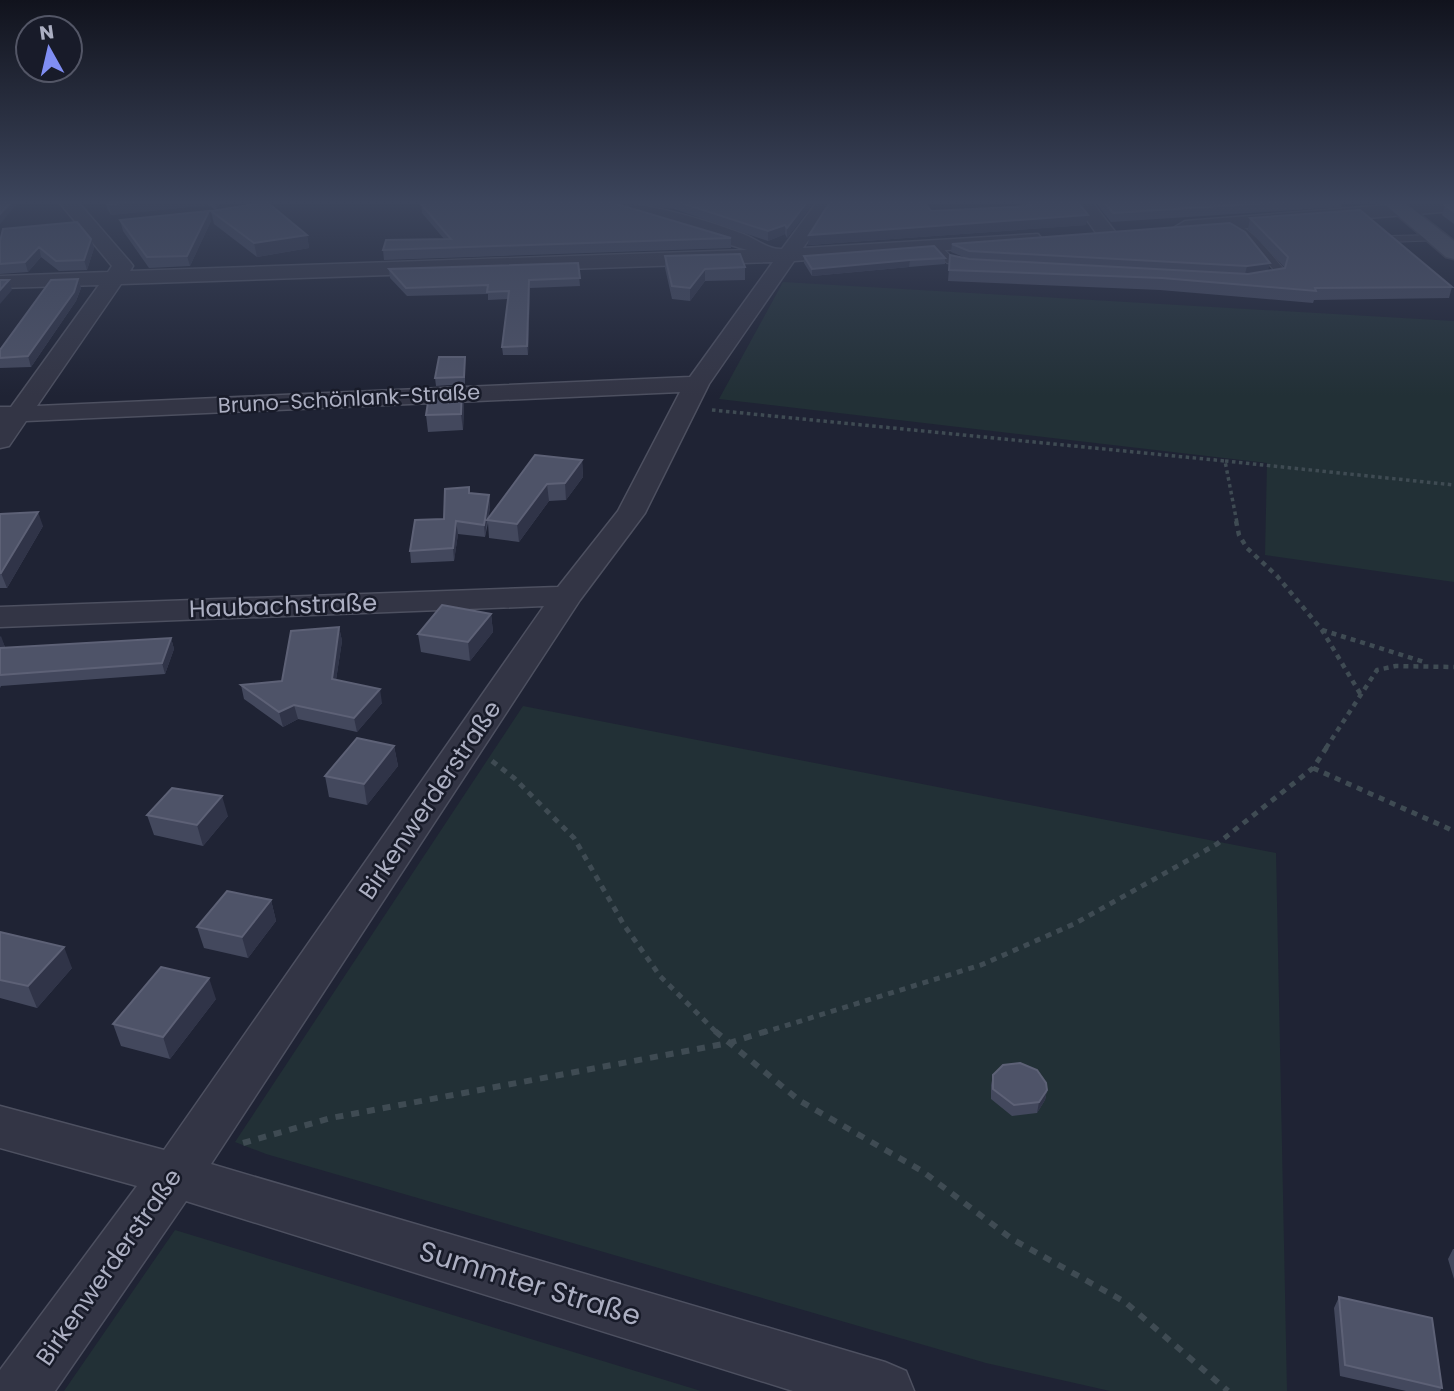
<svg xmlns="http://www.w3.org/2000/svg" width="1454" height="1391" viewBox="0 0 1454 1391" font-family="Poppins,sans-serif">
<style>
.green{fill:#223036}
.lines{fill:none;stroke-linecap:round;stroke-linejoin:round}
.service-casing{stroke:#4d5060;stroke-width:2}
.minor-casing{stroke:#4d5060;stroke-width:3}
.primary-casing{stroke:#3c3f4f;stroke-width:3}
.path-far3{stroke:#3f4b53;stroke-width:3.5;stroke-dasharray:3.5 3.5;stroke-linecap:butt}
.path-far2{stroke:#3f4b53;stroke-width:4.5;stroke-dasharray:5 5;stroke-linecap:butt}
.path-far1{stroke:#3f4b53;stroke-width:5;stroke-dasharray:6 6;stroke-linecap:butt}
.path{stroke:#3f4b53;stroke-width:6;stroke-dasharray:8 8;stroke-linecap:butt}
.service{fill:#333545;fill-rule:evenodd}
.minor{fill:#333545;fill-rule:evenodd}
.primary{fill:#505465;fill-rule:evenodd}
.wall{fill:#43485d}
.shaded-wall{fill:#303448}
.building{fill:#4e5368;stroke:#5d6176;stroke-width:2}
.labels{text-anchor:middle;stroke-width:5;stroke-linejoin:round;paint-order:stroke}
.far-street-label{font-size:21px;fill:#acafc2;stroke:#181b29}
.street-label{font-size:24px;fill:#acafc2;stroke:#181b29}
.near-street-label{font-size:28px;fill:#acafc2;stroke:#181b29}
</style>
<rect width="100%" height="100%" fill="#1f2334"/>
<path class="green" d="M 783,282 L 1454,321 L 1454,582 L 1265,555 L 1267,463 L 719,399 Z
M 523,706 L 1276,853 L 1287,1391 L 1110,1391 L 986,1363 L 266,1154 L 235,1142 Z
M 175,1230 L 701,1391 L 64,1391 Z"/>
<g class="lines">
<g class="service-casing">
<path id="service" d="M 1226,222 C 1248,221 1269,253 1283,268 L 1282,277 L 1259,281 L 1259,277 L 1273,273 L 1274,270 L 1245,238 L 1226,226 Z
M 1438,235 L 1441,236 L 1441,240 L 1389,242 L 1384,239 L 1389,236 Z
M 931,243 L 937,243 L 954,259 L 974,265 L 969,268 L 947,263 L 931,247 Z"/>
</g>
<g class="minor-casing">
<path id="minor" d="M 59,202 L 78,202 L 130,262 L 133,266 L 130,271 L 747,250 L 604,206 L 601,202 C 647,202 700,218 743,234 C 756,239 769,250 782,249 L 817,202 L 835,202 L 803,248 L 1038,234 L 1041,238 L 1031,244 L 794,261 L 709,384 L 645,513 L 580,600 L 211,1164 L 885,1362 L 906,1371 L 914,1391 L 793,1391 L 186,1201 L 55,1391 L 0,1391 L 0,1370 L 137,1186 L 0,1148 L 0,1106 L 164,1150 L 544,606 L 0,627 L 0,607 L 558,587 L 618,511 L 680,392 L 26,421 L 9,446 L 0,448 L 0,407 L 11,407 L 99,285 L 0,288 L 0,276 L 108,272 L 112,266 ZM 773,262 L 690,377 L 37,406 L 121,284 Z
M 1074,202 L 1092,202 L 1116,233 L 1113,237 L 1099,237 Z
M 1427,202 L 1454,202 L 1454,211 L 1185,233 L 1175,227 L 1185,221 Z"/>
</g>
<g class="primary-casing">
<path id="primary" d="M 1382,202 L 1404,202 L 1454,241 L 1454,259 L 1446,257 Z"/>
</g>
<path class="path-far3" d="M 712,410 L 1225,461 L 1237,523
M 1225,461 L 1454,485"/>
<path class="path-far2" d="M 1236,521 L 1239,535 L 1247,548 L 1277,576 L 1322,630 L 1361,695
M 1322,630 L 1424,662
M 1326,748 L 1377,670 L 1396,666 L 1454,667"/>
<path class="path-far1" d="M 492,761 L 514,778 L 574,838 L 624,925 L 660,976 L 717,1033
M 1313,768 L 1454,831
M 762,1033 L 981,965 L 1074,924 L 1217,844 L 1313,768 L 1327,747"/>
<path class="path" d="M 715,1031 L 800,1101 L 922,1171 L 1012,1239 L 1125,1302 L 1228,1391
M 243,1143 L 331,1118 L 729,1043 L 767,1031"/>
<use href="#service" class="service"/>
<use href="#minor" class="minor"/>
<use href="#primary" class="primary"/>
</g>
<path class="wall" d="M 105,202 L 221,202 L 216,210 L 307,235 L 309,248 L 257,257 L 214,224 L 211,211 L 216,210 L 208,205 L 111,215 L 107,208 Z
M 618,202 L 717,202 L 721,203 L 814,202 L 787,238 L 785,234 L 768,241 L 674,209 Z
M 1018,202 L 1078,202 L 1086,225 L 808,245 L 931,211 L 1022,207 Z
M 1095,202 L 1342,202 L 1341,207 L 1111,222 Z
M 421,204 L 731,238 L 731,248 L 384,260 L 383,250 L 444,239 L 422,213 Z
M 1454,204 L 1454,224 L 1442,215 L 1445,205 Z
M 1250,218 L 1452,287 L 1449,298 L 1314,300 L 1313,303 L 1160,290 L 948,281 L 950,255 L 966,258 L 951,252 L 952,244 L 1230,223 L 1268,271 L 1285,268 L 1248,229 Z
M 120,220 L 211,221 L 190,266 L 149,268 L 123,231 Z
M 91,239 L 94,248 L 87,270 L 59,271 L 41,257 L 28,272 L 0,274 L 0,241 Z
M 665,256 L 745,267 L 745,280 L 705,281 L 690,301 L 672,299 L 665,268 Z
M 804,256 L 945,258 L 945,264 L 909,267 L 812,276 L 804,263 Z
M 578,263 L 580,286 L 530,288 L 528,355 L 503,355 L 502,347 L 508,299 L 488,300 L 488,294 L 407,296 L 390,278 L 389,269 Z
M 78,279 L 81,288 L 76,301 L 31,367 L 0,368 L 0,350 Z
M 465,364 L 465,384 L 436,386 L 435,378 Z
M 462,388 L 464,404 L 463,430 L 428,432 L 426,415 Z
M 582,460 L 583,477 L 566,500 L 549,501 L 519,542 L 489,538 L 488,523 L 485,537 L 458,534 L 454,561 L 411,563 L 410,551 L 470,493 L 489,495 L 490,508 L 488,518 Z
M 0,514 L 43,526 L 7,588 L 0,588 Z
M 491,614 L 493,632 L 470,661 L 421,652 L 418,634 Z
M 339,627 L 342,641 L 336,680 L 382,703 L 357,732 L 298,719 L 283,727 L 244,699 L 241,685 L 282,681 Z
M 0,636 L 5,647 L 4,648 L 171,638 L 174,649 L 165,674 L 1,686 L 0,688 Z
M 394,746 L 398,766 L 367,805 L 329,797 L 325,776 Z
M 147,815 L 228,816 L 203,846 L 154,835 Z
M 271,900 L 276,921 L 248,958 L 204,948 L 197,927 Z
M 0,932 L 72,968 L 37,1008 L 0,998 Z
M 216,999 L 170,1059 L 121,1046 L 113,1024 Z
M 993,1075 L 1047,1090 L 1045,1100 L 1037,1113 L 1012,1116 L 991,1099 L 991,1085 Z
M 1453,1249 L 1454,1249 L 1454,1279 L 1448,1259 Z
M 1339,1297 L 1442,1388 L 1440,1391 L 1406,1391 L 1340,1376 L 1334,1308 Z"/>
<path class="shaded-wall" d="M 11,202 L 19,202 L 0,224 L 0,214 Z
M 138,202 L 207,202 L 208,205 L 111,215 L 109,204 Z
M 215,202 L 221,202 L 216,210 Z
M 807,202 L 814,202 L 787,238 L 787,228 Z
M 209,211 L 211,221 L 190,266 L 187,256 Z
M 1088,215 L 1086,225 L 808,245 L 809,235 Z
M 785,225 L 785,234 L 768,241 L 768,231 Z
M 307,235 L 309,248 L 257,257 L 254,243 Z
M 91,239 L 94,248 L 87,270 L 84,260 Z
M 39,247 L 41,257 L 28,272 L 25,262 Z
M 910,260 L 909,267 L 812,276 L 812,269 Z
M 1270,263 L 1268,271 L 1245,274 L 1247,266 Z
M 705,269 L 705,281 L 690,301 L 690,288 Z
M 78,279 L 81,288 L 76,301 L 31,367 L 28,356 Z
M 9,280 L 12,290 L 0,304 L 0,290 Z
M 529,280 L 530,288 L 528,355 L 527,346 Z
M 462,388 L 464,404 L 463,430 L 461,414 Z
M 582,460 L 583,477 L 566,500 L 565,483 Z
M 547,484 L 549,501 L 519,542 L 517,524 Z
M 489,495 L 490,508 L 488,520 L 487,520 L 485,537 L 484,525 Z
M 38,512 L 43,526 L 7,588 L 1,573 Z
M 456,521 L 458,534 L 454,561 L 453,548 Z
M 491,614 L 493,632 L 470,661 L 468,642 Z
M 339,627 L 342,641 L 334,693 L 332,679 Z
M 1,636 L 5,647 L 0,655 L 0,638 Z
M 171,638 L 174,649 L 165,674 L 162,663 Z
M 380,689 L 382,703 L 357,732 L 354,718 Z
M 294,705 L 298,719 L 283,727 L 279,712 Z
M 394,746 L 398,766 L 367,805 L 364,784 Z
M 222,796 L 228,816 L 203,846 L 197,825 Z
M 271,900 L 276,921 L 248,958 L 242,937 Z
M 64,947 L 72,968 L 37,1008 L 28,986 Z
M 209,978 L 216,999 L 170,1059 L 163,1037 Z
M 1047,1090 L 1045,1100 L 1037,1113 L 1039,1102 Z"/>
<path class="building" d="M 0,202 L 11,202 L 0,214 Z
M 107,202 L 138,202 L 109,204 Z
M 267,202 L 307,235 L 254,243 L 211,211 Z
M 438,202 L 610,202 L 731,238 L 383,250 L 386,240 L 451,239 L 421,204 Z
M 678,202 L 717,202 L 721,203 L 723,202 L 807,202 L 787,228 L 785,225 L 768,231 Z
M 830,202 L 925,202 L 931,211 L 1031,206 L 1027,202 L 1078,202 L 1088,215 L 809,235 Z
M 1104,202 L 1284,202 L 1113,213 Z
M 1454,204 L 1454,212 L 1445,205 Z
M 1360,210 L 1452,287 L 1315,288 L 1316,291 L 1162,278 L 949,270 L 950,255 L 969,259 L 1248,274 L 1285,268 L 1288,257 L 1250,218 Z
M 209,211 L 187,256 L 147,257 L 120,220 Z
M 77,222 L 91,239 L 84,260 L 56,261 L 39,247 L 25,262 L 0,264 L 0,241 L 3,229 Z
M 1230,223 L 1245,232 L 1270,263 L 1247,266 L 969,251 L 952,244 Z
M 934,246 L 945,258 L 910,260 L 812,269 L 804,256 Z
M 740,254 L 745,267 L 705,269 L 690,288 L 672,286 L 665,256 Z
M 578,263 L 580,278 L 529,280 L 527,346 L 502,347 L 509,291 L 487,292 L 488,285 L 406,288 L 389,269 Z
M 78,279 L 74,292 L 28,356 L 0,358 L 0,350 L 51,280 Z
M 0,280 L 9,280 L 0,290 Z
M 439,357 L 465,357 L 464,377 L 435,378 Z
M 462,388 L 461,414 L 426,415 L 430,390 Z
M 535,455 L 582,460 L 565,483 L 547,484 L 517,524 L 487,520 Z
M 469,487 L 469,493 L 489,495 L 484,525 L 456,521 L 453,548 L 410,551 L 415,520 L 444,519 L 445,489 Z
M 38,512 L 1,573 L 0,573 L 0,514 Z
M 442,605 L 491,614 L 468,642 L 418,634 Z
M 339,627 L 332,679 L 380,689 L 354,718 L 294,705 L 279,712 L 241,685 L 282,681 L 291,631 Z
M 171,638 L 162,663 L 0,675 L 0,648 Z
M 357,738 L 394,746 L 364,784 L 325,776 Z
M 172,788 L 222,796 L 197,825 L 147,815 Z
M 227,891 L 271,900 L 242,937 L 197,927 Z
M 0,932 L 64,947 L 28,986 L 0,980 Z
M 161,967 L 209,978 L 163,1037 L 113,1024 Z
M 1020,1063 L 1037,1070 L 1046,1083 L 1047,1090 L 1039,1102 L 1014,1105 L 993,1089 L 993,1075 L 1003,1065 Z
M 1339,1297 L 1432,1318 L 1442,1388 L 1345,1365 Z"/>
<linearGradient id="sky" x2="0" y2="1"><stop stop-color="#11131d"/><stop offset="0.51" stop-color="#3c455c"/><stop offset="1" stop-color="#3c455c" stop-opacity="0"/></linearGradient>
<rect width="1454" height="396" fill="url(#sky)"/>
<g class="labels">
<g class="far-street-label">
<text transform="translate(349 399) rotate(-3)" y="7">Bruno-Schönlank-Straße</text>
</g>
<g class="street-label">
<text transform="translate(283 606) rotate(-2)" y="8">Haubachstraße</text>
<text transform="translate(430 800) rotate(-56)" y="8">Birkenwerderstraße</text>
<text transform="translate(109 1267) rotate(-55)" y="8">Birkenwerderstraße</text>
</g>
<g class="near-street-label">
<text transform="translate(530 1283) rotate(17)" y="10">Summter Straße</text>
</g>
</g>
<g transform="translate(49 49) rotate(352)"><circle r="33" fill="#181b29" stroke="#535666" stroke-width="2"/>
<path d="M0-5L12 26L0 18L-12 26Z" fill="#808ef3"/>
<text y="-10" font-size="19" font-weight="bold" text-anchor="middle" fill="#acafc2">N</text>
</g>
</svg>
